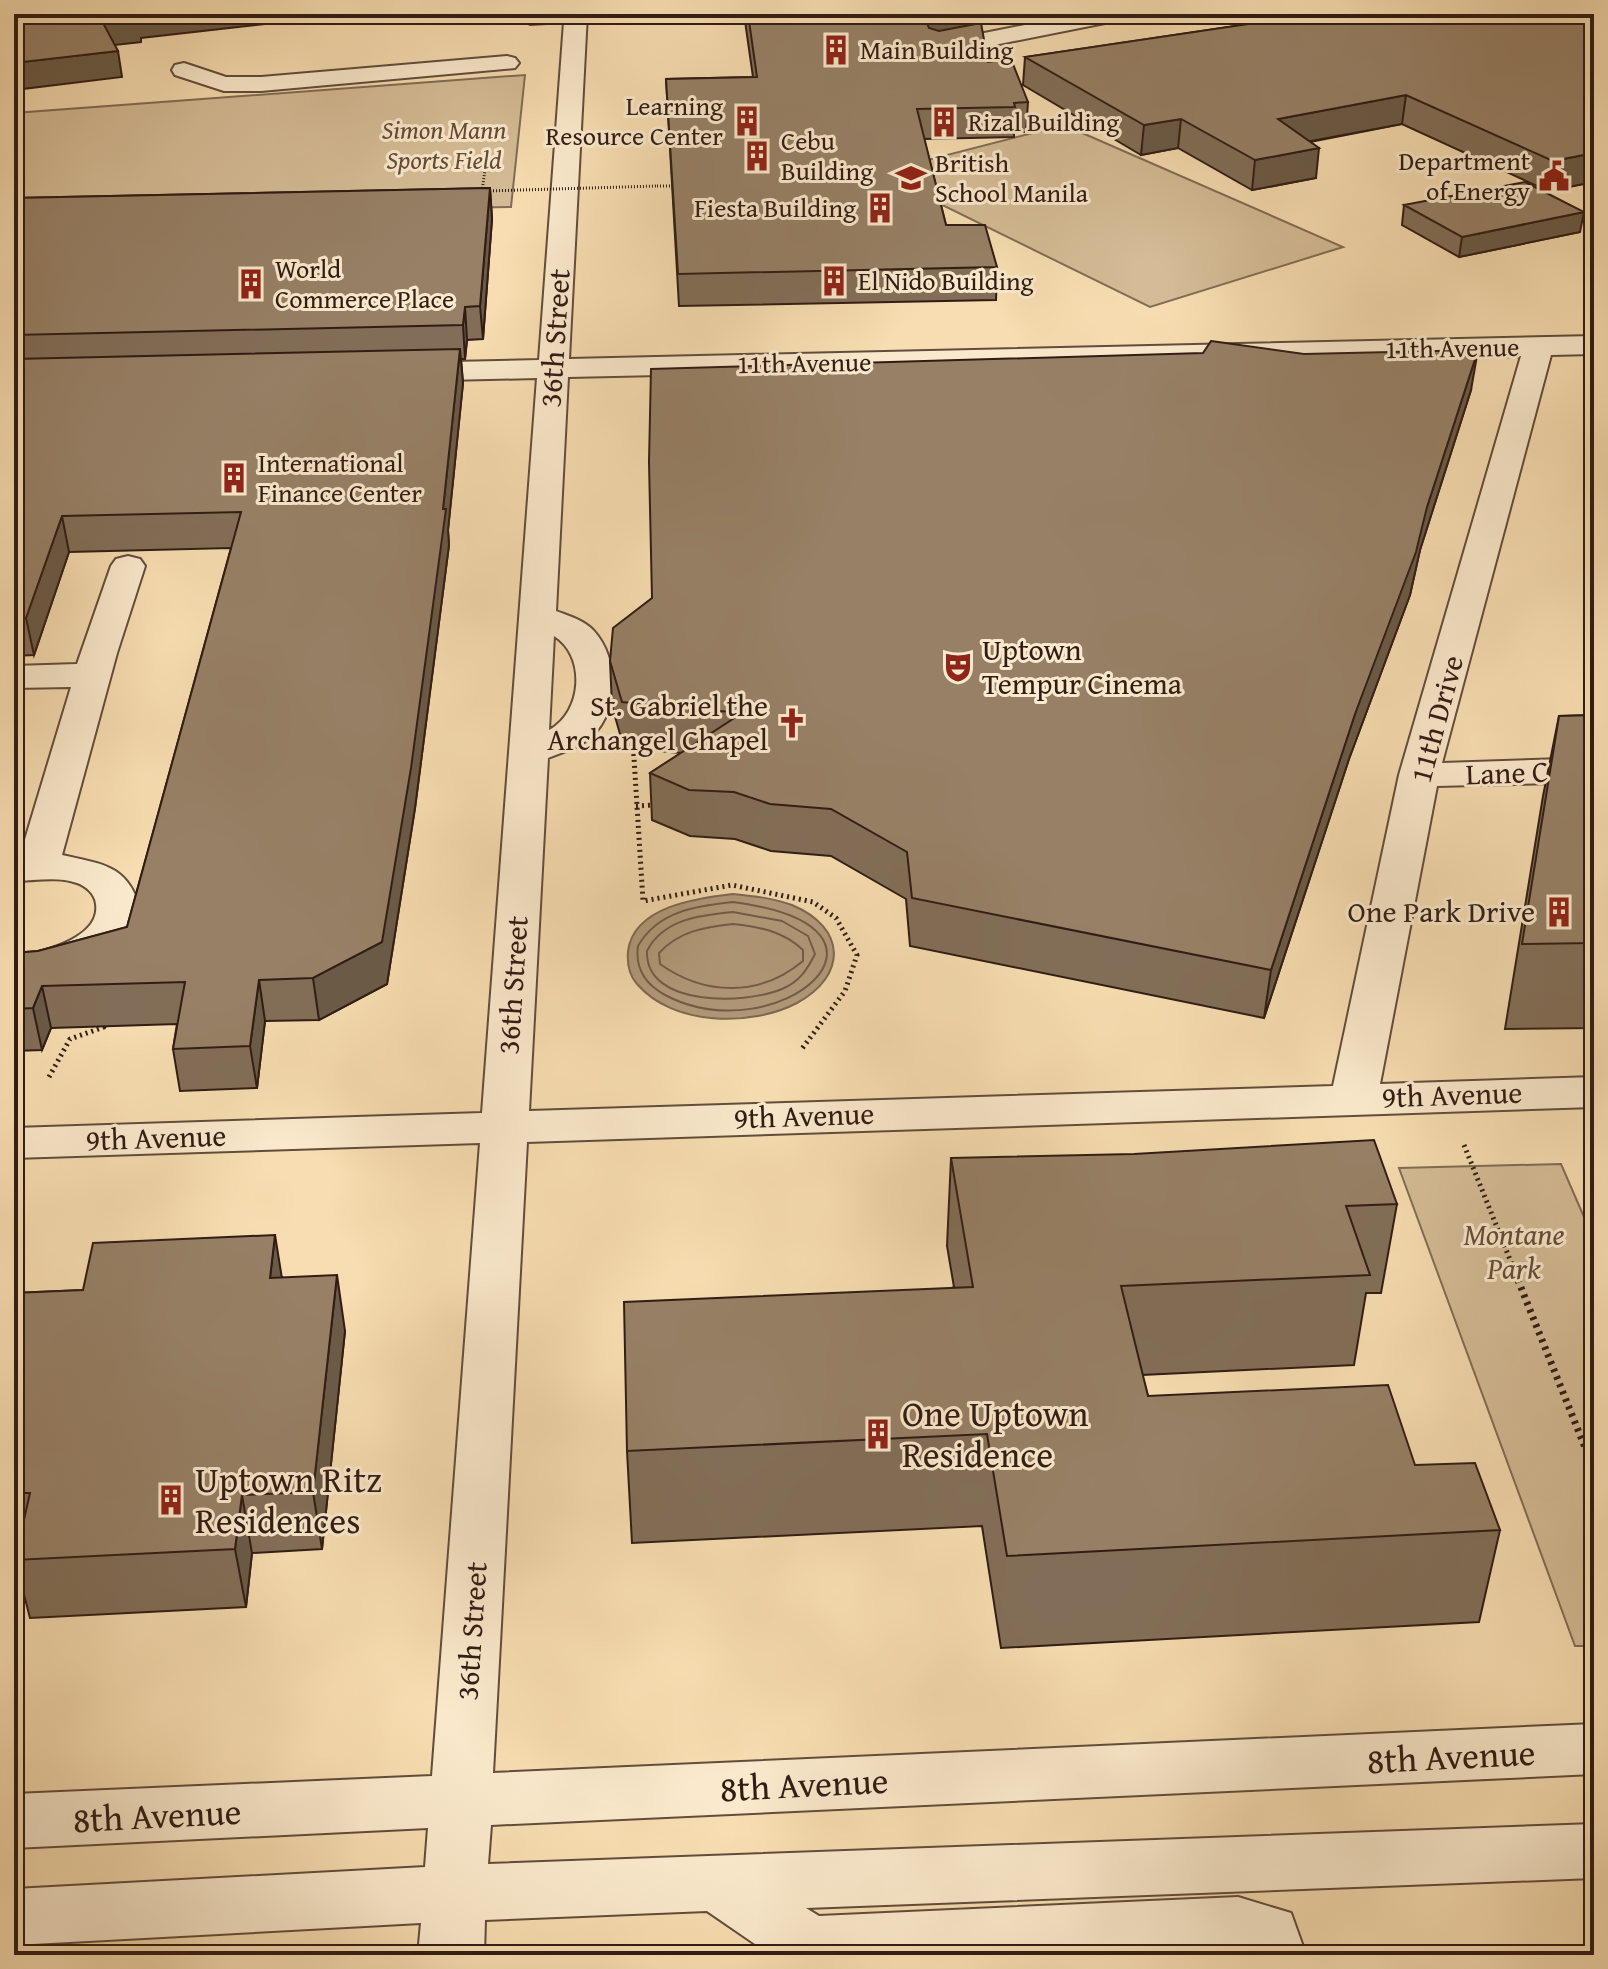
<svg xmlns="http://www.w3.org/2000/svg" width="1608" height="1969" viewBox="0 0 1608 1969" font-family="'Gentium Book Plus',serif">
<style>
.green{fill:#d5bc96;stroke:#826c55;stroke-width:2}
.water{fill:#b39b7c;stroke:#7f6852;stroke-width:2}
.lines{fill:none;stroke-linecap:round;stroke-linejoin:round}
.shore{stroke:#725c48;stroke-width:2}
.minor-casing{stroke:#624c3b;stroke-width:4}
.path-far2{stroke:#301c14;stroke-width:3;stroke-dasharray:1 2;stroke-linecap:butt}
.path-far1{stroke:#301c14;stroke-width:5;stroke-dasharray:2 4;stroke-linecap:butt}
.path{stroke:#301c14;stroke-width:7;stroke-dasharray:3 5;stroke-linecap:butt}
.minor{fill:#fae9cc;fill-rule:evenodd}
.path-bridge{stroke:#301c14;stroke-width:3;stroke-dasharray:1 2;stroke-linecap:butt}
.wall{fill:#826e58;stroke:#301c14;stroke-width:2}
.shaded-wall{fill:#6a5a47;stroke:#301c14;stroke-width:2}
.building{fill:#978066;stroke:#301c14;stroke-width:2}
.labels{text-anchor:middle;stroke-width:6;stroke-linejoin:round;paint-order:stroke}
.far-poi-label{font-size:26px;fill:#301c14;stroke:#fae9cc;text-anchor:start}
.far-park-label{font-size:26px;font-style:italic;fill:#624c3b;stroke:#fae9cc}
.far-street-label{font-size:26px;fill:#301c14;stroke:#fae9cc}
.street-label{font-size:30px;fill:#301c14;stroke:#fae9cc}
.poi-label{font-size:30px;fill:#301c14;stroke:#fae9cc;text-anchor:end}
.park-label{font-size:30px;font-style:italic;fill:#624c3b;stroke:#fae9cc}
.near-poi-label{font-size:36px;fill:#301c14;stroke:#fae9cc;text-anchor:start}
.near-street-label{font-size:36px;fill:#301c14;stroke:#fae9cc}
</style>
<rect width="100%" height="100%" fill="#f7ddb1"/>
<filter id="stains"><feTurbulence type="fractalNoise" baseFrequency=".0025" numOctaves="4"/><feColorMatrix values="0 0 0 0 .2 0 0 0 0 .09 0 0 0 0 .02 0 0 0 .5 -.17"/></filter>
<radialGradient id="worn" r=".72"><stop offset=".6" stop-color="#630" stop-opacity="0"/><stop offset="1" stop-color="#630" stop-opacity=".3"/></radialGradient>
<path class="green" d="M 525,75 L 511,207 L 14,216 L 14,113 Z
M 1064,125 L 1343,247 L 1150,307 L 877,173 Z
M 1561,1164 L 1594,1240 L 1594,1646 L 1575,1646 L 1399,1168 Z"/>
<path class="water" d="M 733,894 C 753,896 773,898 792,905 C 847,928 847,976 797,1003 C 751,1027 673,1026 637,984 C 629,975 627,963 628,951 C 634,906 698,898 733,894 Z"/>
<g class="lines">
<path class="shore" d="M 733,902 C 927,927 778,1054 665,995 C 645,984 635,968 638,946 C 658,911 696,906 733,902 Z
M 733,912 L 782,921 L 808,936 L 815,954 C 807,970 799,982 782,989 C 747,1004 645,1008 647,951 C 663,919 701,915 733,912 Z
M 733,924 C 760,927 783,931 803,950 L 803,961 C 760,997 705,996 660,964 L 659,953 C 679,931 705,927 733,924 Z"/>
<g class="minor-casing">
<path id="minor" d="M 530,14 L 587,14 L 569,359 L 1594,336 L 1594,354 L 1551,355 L 1442,763 L 1594,758 L 1594,782 L 1437,786 L 1380,1084 L 1594,1077 L 1594,1107 L 527,1142 L 493,1773 L 1594,1724 L 1594,1774 L 491,1825 L 488,1864 L 1594,1824 L 1594,1878 L 806,1908 L 819,1916 L 1238,1897 L 1291,1913 L 1306,1955 L 771,1955 L 707,1911 L 485,1920 L 484,1955 L 418,1955 L 421,1923 L 14,1945 L 14,1889 L 425,1867 L 428,1828 L 14,1848 L 14,1794 L 432,1776 L 480,1143 L 14,1158 L 14,1128 L 482,1113 L 537,378 L 404,381 L 393,378 L 389,372 L 393,366 L 404,363 L 539,360 L 564,22 L 530,24 L 527,19 ZM 1521,356 L 1399,775 L 1333,1086 L 529,1111 L 548,758 C 563,752 581,747 593,735 C 619,709 619,659 594,631 C 584,620 569,616 556,611 L 568,377 ZM 554,636 C 586,655 583,712 549,730 Z
M 1080,14 L 1126,14 L 1123,19 L 1115,21 L 939,56 L 931,54 L 927,49 L 931,44 L 939,42 Z
M 507,56 L 515,58 L 519,63 L 515,68 L 261,91 L 224,91 L 175,75 L 172,70 L 175,65 L 184,63 L 226,77 L 261,77 Z
M 128,556 L 140,559 L 145,566 L 117,653 L 62,855 C 101,864 127,864 140,908 C 118,967 70,973 14,984 L 14,958 C 39,953 101,939 96,904 C 95,894 86,886 77,883 C 57,876 34,881 14,881 L 14,857 L 20,856 L 71,687 L 14,688 L 14,666 L 77,664 L 111,566 L 116,559 Z"/>
</g>
<path class="path-far2" d="M 657,186 L 676,186
M 482,191 L 485,170"/>
<path class="path-far1" d="M 633,742 L 643,901 L 732,885 L 813,902 L 836,918 L 857,955 L 845,991 L 801,1050
M 636,806 L 655,805
M 49,1077 L 70,1039 L 104,1027 L 105,1019
M 1464,1145 L 1513,1267"/>
<path class="path" d="M 1512,1265 L 1594,1470"/>
<use href="#minor" class="minor"/>
<path class="path-bridge" d="M 487,191 L 657,186"/>
</g>
<path class="wall" d="M 744,14 L 1018,14 L 977,22 L 977,24 L 988,62 L 1028,102 L 1026,132 L 1014,132 L 1014,137 L 924,139 L 946,225 L 997,267 L 996,300 L 679,306 L 666,79 L 753,77 Z
M 1316,14 L 1594,14 L 1594,182 L 1548,191 L 1402,124 L 1310,142 L 1316,178 L 1252,190 L 1178,148 L 1141,155 L 1023,85 L 1025,57 Z
M 490,188 L 492,219 L 483,339 L 467,340 L 465,359 L 461,359 L 463,383 L 448,530 L 449,545 L 415,808 L 387,984 L 319,1020 L 265,1021 L 257,1088 L 180,1091 L 173,1049 L 177,1024 L 51,1028 L 42,1050 L 14,1051 L 14,953 L 38,951 L 127,927 L 231,548 L 69,552 L 34,655 L 14,656 L 14,198 Z
M 1404,205 L 1580,232 L 1459,257 L 1402,225 Z
M 1471,390 L 1420,550 L 1410,595 L 1349,759 L 1264,1018 L 910,946 L 906,899 L 831,856 L 771,851 L 735,839 L 690,836 L 652,820 L 650,773 L 681,753 L 624,748 L 612,706 L 610,661 Z
M 1594,715 L 1594,1028 L 1505,1029 L 1543,796 L 1559,716 Z
M 951,1158 L 1397,1204 L 1381,1293 L 1366,1293 L 1354,1365 L 1142,1375 L 1148,1396 L 1415,1465 L 1500,1530 L 1479,1622 L 1001,1648 L 982,1526 L 632,1543 L 627,1451 L 954,1287 L 947,1246 Z
M 1594,1178 L 1594,1229 L 1586,1211 Z
M 282,1277 L 345,1331 L 322,1549 L 252,1553 L 246,1607 L 30,1618 L 15,1560 L 17,1551 L 14,1551 L 14,1293 L 83,1290 Z"/>
<path class="shaded-wall" d="M 135,14 L 354,14 L 141,38 L 141,42 L 106,46 L 102,21 Z
M 930,14 L 1018,14 L 977,22 L 976,32 L 930,41 L 925,19 Z
M 118,51 L 122,77 L 14,90 L 14,63 Z
M 1406,95 L 1402,124 L 1274,148 L 1278,119 Z
M 1181,119 L 1178,148 L 1141,155 L 1144,125 Z
M 1319,148 L 1316,178 L 1252,190 L 1255,160 Z
M 1594,153 L 1594,182 L 1548,191 L 1553,161 Z
M 490,188 L 492,219 L 483,339 L 480,306 Z
M 1584,212 L 1580,232 L 1459,257 L 1462,237 Z
M 465,307 L 467,340 L 465,359 L 463,325 Z
M 460,349 L 463,383 L 448,530 L 449,545 L 415,808 L 387,984 L 319,1020 L 313,978 L 443,509 Z
M 1478,350 L 1471,390 L 1420,550 L 1410,595 L 1349,759 L 1264,1018 L 1271,970 L 1355,714 L 1427,507 Z
M 62,516 L 69,552 L 34,655 L 26,618 Z
M 259,980 L 265,1021 L 257,1088 L 250,1046 Z
M 42,986 L 51,1028 L 42,1050 L 33,1008 Z
M 275,1235 L 284,1291 L 270,1278 Z
M 337,1275 L 345,1331 L 322,1549 L 313,1492 Z
M 242,1495 L 252,1553 L 246,1607 L 235,1549 Z"/>
<path class="building" d="M 14,14 L 136,14 L 137,17 L 102,21 L 118,51 L 14,63 Z
M 748,14 L 930,14 L 925,19 L 929,28 L 939,31 L 981,23 L 988,62 L 1011,59 L 1028,102 L 1014,103 L 1015,107 L 917,109 L 946,225 L 985,225 L 997,267 L 678,274 L 666,79 L 757,77 Z
M 1316,14 L 1555,14 L 1594,23 L 1594,153 L 1553,161 L 1406,95 L 1278,119 L 1319,148 L 1255,160 L 1181,119 L 1144,125 L 1025,57 Z
M 1525,182 L 1584,212 L 1462,237 L 1404,205 Z
M 490,188 L 480,306 L 465,307 L 463,325 L 14,335 L 14,198 Z
M 1211,341 L 1304,354 L 1478,350 L 1427,507 L 1416,552 L 1355,714 L 1271,970 L 912,898 L 907,852 L 831,809 L 770,804 L 734,792 L 689,790 L 650,773 L 742,713 L 622,702 L 610,661 L 613,628 L 652,598 L 649,462 L 651,369 L 1203,353 Z
M 460,349 L 443,509 L 446,509 L 411,768 L 382,942 L 313,978 L 259,980 L 250,1046 L 173,1049 L 185,982 L 42,986 L 33,1008 L 14,1009 L 14,953 L 38,951 L 127,927 L 241,512 L 62,516 L 26,618 L 14,618 L 14,359 Z
M 1594,715 L 1594,943 L 1522,944 L 1559,716 Z
M 1374,1140 L 1397,1204 L 1346,1206 L 1370,1275 L 1121,1286 L 1148,1396 L 1388,1385 L 1415,1465 L 1475,1463 L 1500,1530 L 1007,1556 L 987,1434 L 627,1451 L 624,1302 L 973,1287 L 951,1158 L 1134,1154 Z
M 275,1235 L 270,1278 L 337,1275 L 313,1492 L 242,1495 L 235,1549 L 15,1560 L 30,1493 L 14,1493 L 14,1293 L 83,1290 L 93,1243 Z"/>
<defs>
<g id="building-bare" transform="scale(2.4)"><path d="M-4-6H4V6H1V3H-1V6H-4ZM-2.5-4.3h1.7v1.8h-1.7ZM.8-4.3h1.7v1.8H.8ZM-2.5-1h1.7V.8h-1.7ZM.8-1h1.7V.8H.8Z" fill="#8f2418" stroke="#fae9cc" stroke-width="2.5" paint-order="stroke"/></g>
<g id="civic-bare" transform="scale(2.4)"><path d="M-.6-6.5H3V-4.5H.6V-3L4-1V1h2V6H-6V1h2V-1L-.6-3ZM-1.2 2.5V6h2.4V2.5Z" fill="#8f2418" stroke="#fae9cc" stroke-width="2.5" paint-order="stroke"/></g>
<g id="school-bare" transform="scale(2.4)"><path d="M0-5L7-2L0 1L-7-2ZM-4 1L0 2.5L4 1V4Q0 6-4 4Z" fill="#8f2418" stroke="#fae9cc" stroke-width="2.5" paint-order="stroke"/></g>
<g id="theatre-bare" transform="scale(2.4)"><path d="M-5-5.5Q0-4 5-5.5V0Q5 5 0 6Q-5 5-5 0ZM-3.3-2.5H-1v1.5H-3.3ZM1-2.5H3.3v1.5H1ZM-2.8 1Q0 5.5 2.8 1Z" fill="#8f2418" stroke="#fae9cc" stroke-width="2.5" paint-order="stroke"/></g>
<g id="church-bare" transform="scale(2.4)"><path d="M-1.2-6h2.4v3.5h3.3v2.4h-3.3V6h-2.4V-.1h-3.3v-2.4h3.3Z" fill="#8f2418" stroke="#fae9cc" stroke-width="2.5" paint-order="stroke"/></g>
</defs>
<g fill-rule="evenodd">
<use href="#building-bare" x="836" y="50"/>
<use href="#building-bare" x="747" y="121"/>
<use href="#building-bare" x="944" y="122"/>
<use href="#building-bare" x="757" y="156"/>
<use href="#civic-bare" x="1554" y="176"/>
<use href="#school-bare" x="911" y="178"/>
<use href="#building-bare" x="880" y="208"/>
<use href="#building-bare" x="834" y="281"/>
<use href="#building-bare" x="251" y="284"/>
<use href="#building-bare" x="234" y="478"/>
<use href="#theatre-bare" x="958" y="667"/>
<use href="#church-bare" x="792" y="723"/>
<use href="#building-bare" x="1559" y="912"/>
<use href="#building-bare" x="878" y="1434"/>
<use href="#building-bare" x="171" y="1500"/>
</g>
<g class="labels">
<g class="far-poi-label">
<text x="860" y="59">Main Building</text>
<text x="723" y="115" text-anchor="end">Learning<tspan x="723" dy="30">Resource Center</tspan></text>
<text x="968" y="131">Rizal Building</text>
<text x="781" y="150">Cebu<tspan x="781" dy="30">Building</tspan></text>
<text x="1530" y="170" text-anchor="end">Department<tspan x="1530" dy="30">of Energy</tspan></text>
<text x="935" y="172">British<tspan x="935" dy="30">School Manila</tspan></text>
<text x="856" y="217" text-anchor="end">Fiesta Building</text>
<text x="275" y="278">World<tspan x="275" dy="30">Commerce Place</tspan></text>
<text x="858" y="290">El Nido Building</text>
<text x="258" y="472">International<tspan x="258" dy="30">Finance Center</tspan></text>
</g>
<g class="far-park-label">
<text x="444" y="139">Simon Mann<tspan x="444" dy="30">Sports Field</tspan></text>
</g>
<g class="far-street-label">
<text transform="translate(1452 348) rotate(-1)" y="9">11th Avenue</text>
<text transform="translate(804 363) rotate(-1)" y="9">11th Avenue</text>
</g>
<g class="street-label">
<text transform="translate(555 338) rotate(-86)" y="10">36th Street</text>
<text transform="translate(1437 719) rotate(-75)" y="10">11th Drive</text>
<text transform="translate(1507 773) rotate(-2)" y="10">Lane C</text>
<text transform="translate(513 985) rotate(-86)" y="10">36th Street</text>
<text transform="translate(1452 1095) rotate(-2)" y="10">9th Avenue</text>
<text transform="translate(804 1116) rotate(-2)" y="10">9th Avenue</text>
<text transform="translate(156 1138) rotate(-2)" y="10">9th Avenue</text>
<text transform="translate(472 1631) rotate(-86)" y="10">36th Street</text>
</g>
<g class="poi-label">
<text x="982" y="660" text-anchor="start">Uptown<tspan x="982" dy="34">Tempur Cinema</tspan></text>
<text x="768" y="716">St. Gabriel the<tspan x="768" dy="34">Archangel Chapel</tspan></text>
<text x="1535" y="922">One Park Drive</text>
</g>
<g class="park-label">
<text x="1514" y="1245">Montane<tspan x="1514" dy="34">Park</tspan></text>
</g>
<g class="near-poi-label">
<text x="902" y="1426">One Uptown<tspan x="902" dy="41">Residence</tspan></text>
<text x="195" y="1492">Uptown Ritz<tspan x="195" dy="41">Residences</tspan></text>
</g>
<g class="near-street-label">
<text transform="translate(1451 1756) rotate(-3)" y="13">8th Avenue</text>
<text transform="translate(804 1784) rotate(-3)" y="13">8th Avenue</text>
<text transform="translate(157 1815) rotate(-3)" y="13">8th Avenue</text>
</g>
</g>
<rect width="1608" height="1969" fill="none" stroke="#f7ddb1" stroke-width="48"/>
<rect x="16" y="16" width="1576" height="1937" fill="none" stroke="#301c14" stroke-width="4"/>
<rect x="24" y="24" width="1560" height="1921" fill="none" stroke="#301c14" stroke-width="2"/>
<rect width="100%" height="100%" filter="url(#stains)"/>
<rect width="100%" height="100%" fill="url(#worn)"/>
</svg>
